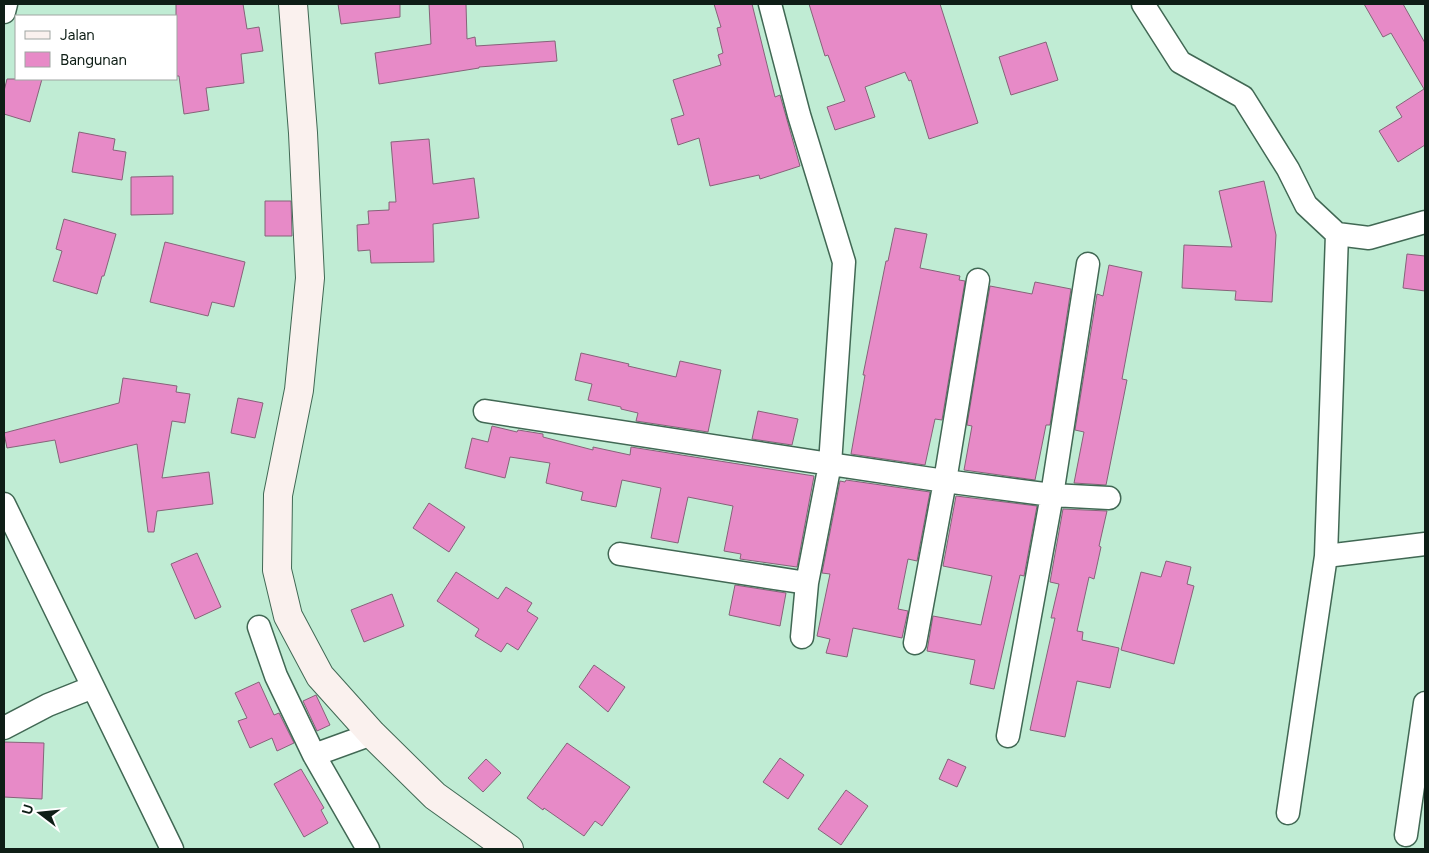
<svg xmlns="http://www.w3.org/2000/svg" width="1429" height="853" viewBox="0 0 1429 853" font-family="Figtree,sans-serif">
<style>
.building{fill:#e78ac7;stroke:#866379}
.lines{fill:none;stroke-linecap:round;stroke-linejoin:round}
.street-casing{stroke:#416854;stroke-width:25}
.secondary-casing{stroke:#416854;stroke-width:30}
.street{stroke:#fff;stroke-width:22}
.secondary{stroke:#faf1ee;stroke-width:28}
</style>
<rect width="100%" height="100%" fill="#c0ecd4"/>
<path class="building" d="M 176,4 L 243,4 L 247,29 L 259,27 L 263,51 L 241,54 L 244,83 L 206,88 L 209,110 L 184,114 L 179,76 L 176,76 Z
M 338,4 L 400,4 L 400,17 L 341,24 Z
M 429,4 L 466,4 L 467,39 L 475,37 L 476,46 L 555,41 L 557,61 L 479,67 L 479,68 L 379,84 L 375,53 L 431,44 Z
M 714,4 L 752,4 L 775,97 L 780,95 L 800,166 L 760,179 L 759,175 L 710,186 L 699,138 L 678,145 L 671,119 L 684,115 L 673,80 L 721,65 L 718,55 L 723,53 L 717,28 L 721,27 Z
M 809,4 L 940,4 L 978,123 L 929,139 L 911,80 L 909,81 L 905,72 L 865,87 L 875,117 L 835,130 L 827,107 L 845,101 L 828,55 L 825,56 Z
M 1364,4 L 1403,4 L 1425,43 L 1425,145 L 1398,162 L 1379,131 L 1402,117 L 1396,107 L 1424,89 L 1391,33 L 1383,37 Z
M 1046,42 L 1058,80 L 1011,95 L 999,57 Z
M 7,79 L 42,79 L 30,122 L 4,114 L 4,91 Z
M 79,132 L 115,139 L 113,150 L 126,152 L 122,180 L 72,172 Z
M 429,139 L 433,184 L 474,178 L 479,218 L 433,224 L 434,262 L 371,263 L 370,250 L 358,251 L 357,225 L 369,224 L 368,211 L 389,210 L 389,202 L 396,202 L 391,142 Z
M 173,176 L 173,214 L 131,215 L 131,177 Z
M 1264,181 L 1276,235 L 1272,302 L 1235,300 L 1236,291 L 1182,288 L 1184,245 L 1232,247 L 1219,191 Z
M 265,201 L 291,201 L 292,236 L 265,236 Z
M 64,219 L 116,234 L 104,276 L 102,276 L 97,294 L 53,281 L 62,251 L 56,249 Z
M 895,228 L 927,234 L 920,268 L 960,276 L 959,280 L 965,281 L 942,420 L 935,419 L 925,465 L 851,454 L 865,375 L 863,375 L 886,261 L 888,261 Z
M 165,242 L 245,262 L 234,307 L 212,302 L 208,316 L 150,302 Z
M 1407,254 L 1425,256 L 1425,291 L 1403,288 Z
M 1109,265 L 1142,272 L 1122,379 L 1127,380 L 1106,485 L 1074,483 L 1084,432 L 1075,430 L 1097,294 L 1103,296 Z
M 1035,282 L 1071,289 L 1050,425 L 1046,425 L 1035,480 L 964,470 L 972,426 L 967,425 L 990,286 L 1032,294 Z
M 581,353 L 629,364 L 628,366 L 676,377 L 680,361 L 721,370 L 708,432 L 636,421 L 638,413 L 621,409 L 621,407 L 588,400 L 592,384 L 575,380 Z
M 123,378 L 177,386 L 176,392 L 190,394 L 185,423 L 172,421 L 162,478 L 209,472 L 213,504 L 157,511 L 154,532 L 148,532 L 137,444 L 60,463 L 55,440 L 7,448 L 4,433 L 119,403 Z
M 238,398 L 263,403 L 255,438 L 231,433 Z
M 758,411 L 798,419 L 792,445 L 752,439 Z
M 492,426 L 517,432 L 518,430 L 543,434 L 543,437 L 593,450 L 593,447 L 630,455 L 631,447 L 814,476 L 797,567 L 740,559 L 741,554 L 724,551 L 733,506 L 688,497 L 678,543 L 651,538 L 661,488 L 622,480 L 616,507 L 581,500 L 583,492 L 546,483 L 550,463 L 510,457 L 505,478 L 465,468 L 472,438 L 488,442 Z
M 846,480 L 930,492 L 917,561 L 908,559 L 898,609 L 908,611 L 902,638 L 853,628 L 847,657 L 826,653 L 830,639 L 817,636 L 830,574 L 822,573 L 840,481 L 845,482 Z
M 956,496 L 1037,506 L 1024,576 L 1020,575 L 994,689 L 970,684 L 975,660 L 927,651 L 933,616 L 981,625 L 992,576 L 943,566 Z
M 429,503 L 465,527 L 449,552 L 413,528 Z
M 1063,509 L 1107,511 L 1099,546 L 1101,547 L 1094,579 L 1089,577 L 1077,631 L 1083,632 L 1082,640 L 1119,648 L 1110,688 L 1077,681 L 1065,737 L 1030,730 L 1055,618 L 1051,618 L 1059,584 L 1050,582 Z
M 197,553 L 221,607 L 195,619 L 171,564 Z
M 1166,561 L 1191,567 L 1187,584 L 1194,586 L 1174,664 L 1121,650 L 1141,572 L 1161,577 Z
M 456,572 L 498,599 L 506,587 L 532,603 L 527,611 L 538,618 L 518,650 L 507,643 L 501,652 L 475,636 L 479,629 L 437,601 Z
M 735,585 L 786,593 L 780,626 L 729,615 Z
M 392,594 L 404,626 L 364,642 L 351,610 Z
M 594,665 L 625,687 L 608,712 L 579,687 Z
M 259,682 L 274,715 L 279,713 L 294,743 L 277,751 L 272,738 L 250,748 L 238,721 L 247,718 L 235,693 Z
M 316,695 L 330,725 L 317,731 L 303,701 Z
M 4,742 L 44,743 L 42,799 L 4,797 Z
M 567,743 L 630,787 L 602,826 L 595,821 L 584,836 L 544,808 L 543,810 L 527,798 Z
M 780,758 L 804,775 L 788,799 L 763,782 Z
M 486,759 L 501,773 L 483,792 L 468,778 Z
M 948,759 L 966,767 L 957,787 L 939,779 Z
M 301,769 L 324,808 L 321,810 L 328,823 L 304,837 L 274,784 Z
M 846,790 L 868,806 L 841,845 L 818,829 Z"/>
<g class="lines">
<g class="street-casing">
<path id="street" d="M 770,4 L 799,115 L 844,262 L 830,464 L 807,583 L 802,637
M 1143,4 L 1180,62 L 1243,97 L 1288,169 L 1306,205 L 1337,234 L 1369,238 L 1425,222
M 4,12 L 6,4
M 1337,234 L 1326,556 L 1425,544
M 485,411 L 830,464 L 945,481 L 1052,495 L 1109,498
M 4,504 L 172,849
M 620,554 L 807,583
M 259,627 L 276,676 L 314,755 L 368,849
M 915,643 L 945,481 L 978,280
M 4,728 L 48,705 L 93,687
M 1008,736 L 1052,495 L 1088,264
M 314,755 L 372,734
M 1288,813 L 1326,556
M 1406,835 L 1425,703"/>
</g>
<g class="secondary-casing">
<path id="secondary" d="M 293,4 L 303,133 L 310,278 L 299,390 L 278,495 L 277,570 L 288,616 L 320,676 L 372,734 L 435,796 L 509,849"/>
</g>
<use href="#street" class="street"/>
<use href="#secondary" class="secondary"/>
</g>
<rect width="1429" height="853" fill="none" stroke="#0e1e16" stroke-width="10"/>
<rect x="15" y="15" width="162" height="65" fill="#ffffff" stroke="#9fa5a2"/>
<rect x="25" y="31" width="25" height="8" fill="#faf1ee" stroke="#9fa5a2"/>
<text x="60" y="40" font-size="15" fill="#0e1e16">Jalan</text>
<rect x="25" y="52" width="25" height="15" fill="#e78ac7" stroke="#9fa5a2"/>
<text x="60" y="65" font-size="15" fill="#0e1e16">Bangunan</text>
<g transform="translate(40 813) rotate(286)" stroke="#ffffff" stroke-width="4" paint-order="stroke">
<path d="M0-4L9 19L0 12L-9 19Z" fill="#0e1e16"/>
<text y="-8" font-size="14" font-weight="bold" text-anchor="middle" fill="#0e1e16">U</text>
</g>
</svg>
